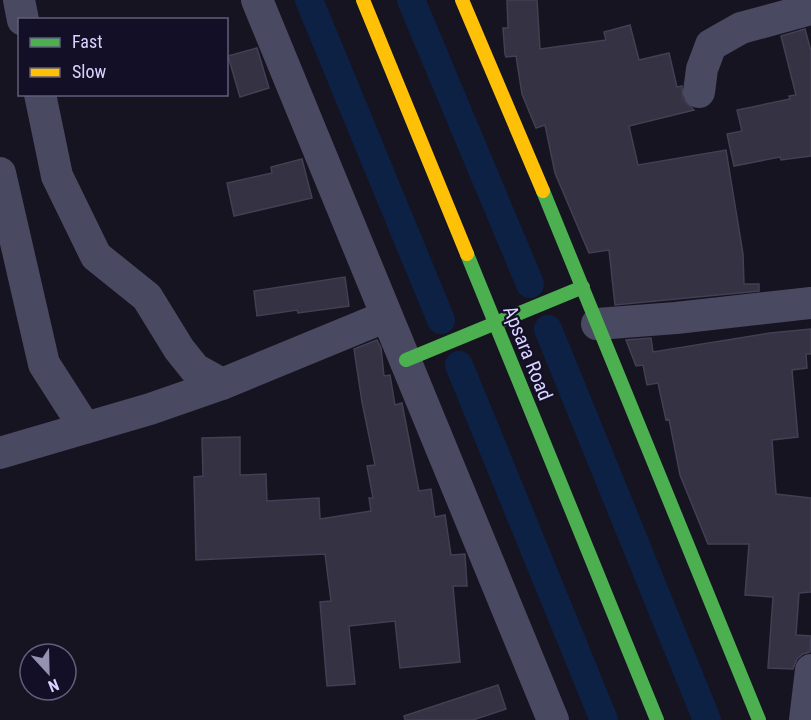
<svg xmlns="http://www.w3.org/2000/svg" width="811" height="720" viewBox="0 0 811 720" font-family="'Roboto Condensed',sans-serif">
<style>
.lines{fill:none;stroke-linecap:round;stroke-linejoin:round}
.canal{stroke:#0d2144;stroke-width:28}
.building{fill:#343243;stroke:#433f54;stroke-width:1.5}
.street{stroke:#4a4962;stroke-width:32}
.fast{stroke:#4caf50;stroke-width:14}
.slow{stroke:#ffc107;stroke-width:14}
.labels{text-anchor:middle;stroke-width:4.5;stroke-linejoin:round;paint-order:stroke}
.street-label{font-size:20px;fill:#d9d4ff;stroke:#130f26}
</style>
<rect width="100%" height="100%" fill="#161421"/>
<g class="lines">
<path class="canal" d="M 309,0 L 441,320
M 411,0 L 530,284
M 548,329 L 707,720
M 459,365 L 604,720"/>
</g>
<path class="building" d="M 507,0 L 537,0 L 540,49 L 606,40 L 604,32 L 630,25 L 639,60 L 669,53 L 677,87 L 682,86 L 683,99 L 694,110 L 629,126 L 638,165 L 726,150 L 743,254 L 744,284 L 759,284 L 759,291 L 615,305 L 609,250 L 589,253 L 555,173 L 545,125 L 536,128 L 522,94 L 516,56 L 506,57 L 505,54 L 503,28 L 508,28 Z
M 805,29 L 811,51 L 811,156 L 781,160 L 780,157 L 734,166 L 727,134 L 742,131 L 737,110 L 790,99 L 789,96 L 796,95 L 781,36 Z
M 257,48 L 269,88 L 240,97 L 228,56 Z
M 302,159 L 312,198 L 234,216 L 227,183 L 272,173 L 271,167 Z
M 345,277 L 349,306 L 298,313 L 297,310 L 257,316 L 254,291 Z
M 811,329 L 811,354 L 806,354 L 807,368 L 792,370 L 798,437 L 772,440 L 776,494 L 811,498 L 811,592 L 799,593 L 796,635 L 811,636 L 810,652 L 803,654 L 797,659 L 793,669 L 768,668 L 773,597 L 745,595 L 749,544 L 708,544 L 680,475 L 669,419 L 666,420 L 658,383 L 647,385 L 643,365 L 636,366 L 626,340 L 651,338 L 653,352 L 770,333 Z
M 377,340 L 381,348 L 384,376 L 390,375 L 395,405 L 402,403 L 419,491 L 431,489 L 435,517 L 445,515 L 451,555 L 465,554 L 467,586 L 453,586 L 460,662 L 400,668 L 395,621 L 349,626 L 355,684 L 327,686 L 320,602 L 331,601 L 325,554 L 196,560 L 194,477 L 203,476 L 202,438 L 240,437 L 240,475 L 266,474 L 267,501 L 319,498 L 320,519 L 371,511 L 369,498 L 373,498 L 367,466 L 375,465 L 362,402 L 354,349 Z
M 498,685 L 506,709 L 473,720 L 405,720 L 404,716 Z"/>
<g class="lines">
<path class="street" d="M 19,0 L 23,20
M 257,0 L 553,720
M 699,92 L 702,69 L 711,45 L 741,28 L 811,9
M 40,94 L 57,176 L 96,256 L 147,297 L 179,349 L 195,369 L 222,384
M 0,173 L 44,364 L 85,428
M 597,324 L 676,318 L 811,303
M 0,453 L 150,409 L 222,384 L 387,316
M 805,720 L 811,670"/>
<path class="fast" d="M 543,191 L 759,720
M 467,254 L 657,720
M 406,360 L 583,287"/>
<path class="slow" d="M 363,0 L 467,254
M 462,0 L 543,191"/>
</g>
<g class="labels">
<g class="street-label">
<text transform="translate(528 353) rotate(68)" y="7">Apsara Road</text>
</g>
</g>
<rect x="18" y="18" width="210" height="78" fill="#130f26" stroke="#625e7d" stroke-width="1.5"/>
<rect x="30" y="38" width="30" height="9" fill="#4caf50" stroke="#625e7d" stroke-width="1.5"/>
<text x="72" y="48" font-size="18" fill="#d9d4ff">Fast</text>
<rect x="30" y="68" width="30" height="9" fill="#ffc107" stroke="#625e7d" stroke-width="1.5"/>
<text x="72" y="78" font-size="18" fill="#d9d4ff">Slow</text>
<g transform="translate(48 672) rotate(158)"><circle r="28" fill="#130f26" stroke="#625e7d" stroke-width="1.5"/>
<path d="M0-4.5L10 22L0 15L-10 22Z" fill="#9591b1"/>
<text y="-9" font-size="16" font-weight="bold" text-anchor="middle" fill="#d9d4ff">N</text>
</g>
</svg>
